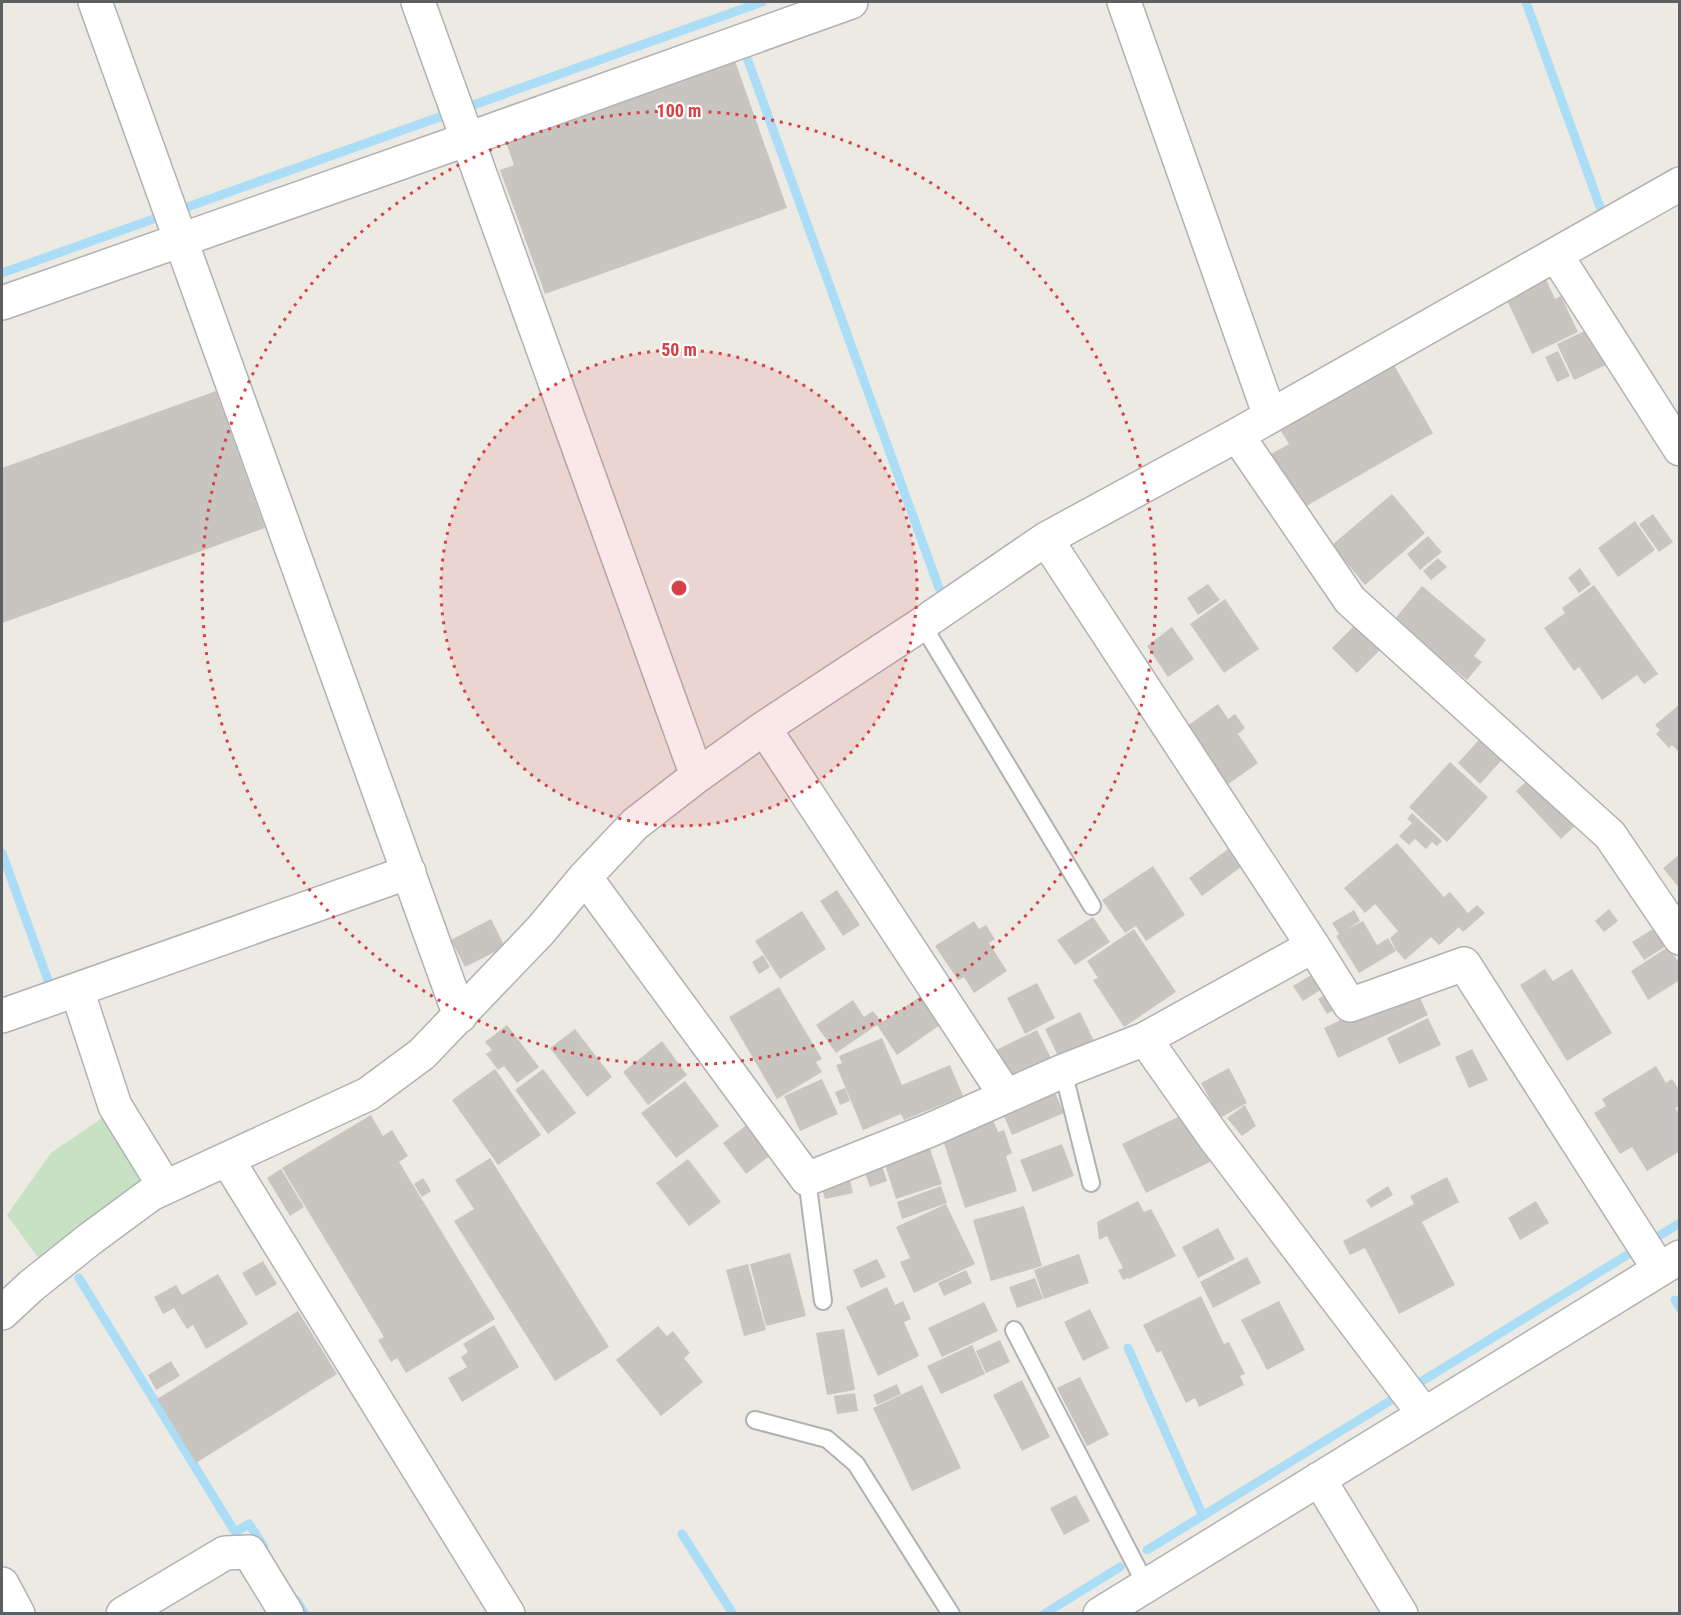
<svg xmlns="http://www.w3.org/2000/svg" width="1681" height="1615" viewBox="0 0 1681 1615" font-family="'Roboto Condensed',sans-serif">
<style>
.green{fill:#c7e2c3}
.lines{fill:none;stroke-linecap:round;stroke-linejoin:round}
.stream{stroke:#abdef6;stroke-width:9}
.building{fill:#c8c5c1}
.service-casing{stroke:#afb2b5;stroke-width:20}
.minor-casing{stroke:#afb2b5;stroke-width:36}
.tertiary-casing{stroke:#afb2b5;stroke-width:36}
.service{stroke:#fff;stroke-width:16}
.minor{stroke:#fff;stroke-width:33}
.tertiary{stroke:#fff;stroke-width:33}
.ring{fill:none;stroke:#d74045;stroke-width:3;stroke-dasharray:3 6}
.centre{fill:#d74045;stroke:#fff;stroke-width:3}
.ring-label{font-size:18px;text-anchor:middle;font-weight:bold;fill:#d74045;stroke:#fff;stroke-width:4.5;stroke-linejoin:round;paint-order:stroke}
</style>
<rect width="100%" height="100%" fill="#edeae4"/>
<path class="green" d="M 105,1116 L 148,1176 L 40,1260 L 7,1215 L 51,1153 Z"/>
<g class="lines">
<path class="stream" d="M 1526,2 L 1600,207
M 746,55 L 939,588
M 2,273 L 762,2
M 2,853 L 50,986
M 1657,1237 L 1680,1223
M 79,1278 L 235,1532 L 249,1524 L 264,1547
M 1675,1300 L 1680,1308
M 1128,1348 L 1203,1516
M 1419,1383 L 1627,1255
M 682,1534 L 733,1614
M 1147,1550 L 1393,1399
M 296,1600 L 305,1614
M 1044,1614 L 1120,1567"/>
</g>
<path class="building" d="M 735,61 L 787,208 L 545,294 L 500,170 L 514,165 L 506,142 Z
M 1545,277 L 1555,299 L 1561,296 L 1578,332 L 1532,354 L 1505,296 Z
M 1593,327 L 1610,363 L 1574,380 L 1557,344 Z
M 1558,351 L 1570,376 L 1557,382 L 1545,357 Z
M 1393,363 L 1433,433 L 1303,508 L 1271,454 L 1289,444 L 1279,428 Z
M 216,391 L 265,528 L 2,623 L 2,468 Z
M 1392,494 L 1425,533 L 1365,585 L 1332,545 Z
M 1653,514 L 1673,542 L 1659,552 L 1639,524 Z
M 1635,521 L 1655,550 L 1618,577 L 1598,548 Z
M 1428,536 L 1442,552 L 1420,570 L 1407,554 Z
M 1438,558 L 1447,567 L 1431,580 L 1423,571 Z
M 1580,568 L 1591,584 L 1579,593 L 1568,578 Z
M 1208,584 L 1220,600 L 1198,615 L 1187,598 Z
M 1594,585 L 1658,674 L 1644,684 L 1637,675 L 1602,700 L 1579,667 L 1574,671 L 1544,628 L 1565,613 L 1562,608 Z
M 1422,586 L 1486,640 L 1474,656 L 1482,662 L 1467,680 L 1394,620 Z
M 1225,599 L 1259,649 L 1224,673 L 1190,624 Z
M 1359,621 L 1384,646 L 1357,673 L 1332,648 Z
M 1172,627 L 1194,659 L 1168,677 L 1147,646 Z
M 1218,704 L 1228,719 L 1235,714 L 1245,728 L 1238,734 L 1258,763 L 1227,785 L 1187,726 Z
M 1680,704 L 1680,753 L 1672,745 L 1669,748 L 1656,734 L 1660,730 L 1655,725 Z
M 1487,731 L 1509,752 L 1480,784 L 1458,763 Z
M 1450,762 L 1488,797 L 1447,842 L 1409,807 Z
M 1531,777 L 1581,820 L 1561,839 L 1516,791 Z
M 1412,813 L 1442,841 L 1437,846 L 1432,842 L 1426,849 L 1415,839 L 1409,845 L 1399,836 L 1412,823 L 1407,819 Z
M 1397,843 L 1444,897 L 1450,892 L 1468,913 L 1477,905 L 1485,913 L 1463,932 L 1459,927 L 1439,945 L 1431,937 L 1405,960 L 1396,950 L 1390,938 L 1398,931 L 1375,904 L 1365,913 L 1344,888 Z
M 1228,849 L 1241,867 L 1202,896 L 1189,878 Z
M 1680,854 L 1680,889 L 1663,868 Z
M 1153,866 L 1185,915 L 1146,941 L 1136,926 L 1125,933 L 1102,900 Z
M 837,890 L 860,925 L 843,936 L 820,901 Z
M 1609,909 L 1618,921 L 1604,932 L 1595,921 Z
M 1354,910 L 1360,921 L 1347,929 L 1363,921 L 1377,945 L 1388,938 L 1396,951 L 1359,973 L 1336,936 L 1339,934 L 1332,923 Z
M 802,911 L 826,949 L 780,979 L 755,941 Z
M 1093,917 L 1110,942 L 1075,965 L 1057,940 Z
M 491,919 L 505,947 L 465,967 L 451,940 Z
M 974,921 L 979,929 L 986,925 L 995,939 L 989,943 L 1007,971 L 974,993 L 964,977 L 958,980 L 935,946 Z
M 1656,927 L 1668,945 L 1644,960 L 1632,942 Z
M 1134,929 L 1176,992 L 1124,1027 L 1093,980 L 1098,978 L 1087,961 Z
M 1668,947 L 1680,964 L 1680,980 L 1648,1000 L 1631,971 Z
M 763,955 L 770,967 L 759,974 L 752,962 Z
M 1321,969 L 1330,984 L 1303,1001 L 1293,986 Z
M 1545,969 L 1553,981 L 1572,969 L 1612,1033 L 1567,1061 L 1520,985 Z
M 1037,983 L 1055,1018 L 1025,1034 L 1007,998 Z
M 1414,985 L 1428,1015 L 1338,1058 L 1324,1028 Z
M 779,987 L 822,1059 L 816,1062 L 822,1072 L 777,1099 L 729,1017 Z
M 1333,990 L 1342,1005 L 1327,1014 L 1318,999 Z
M 924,994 L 943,1023 L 897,1055 L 877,1025 L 836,1053 L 816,1025 L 853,1000 L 864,1017 L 873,1011 L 882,1022 Z
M 1080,1012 L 1095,1043 L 1060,1060 L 1045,1029 Z
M 1428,1018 L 1441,1045 L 1399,1064 L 1387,1038 Z
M 507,1025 L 539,1067 L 517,1083 L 504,1066 L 498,1070 L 486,1054 L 492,1050 L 485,1042 Z
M 575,1029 L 612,1077 L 587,1097 L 550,1048 Z
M 1037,1030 L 1054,1064 L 1008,1085 L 992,1052 Z
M 882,1038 L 902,1085 L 950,1065 L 963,1096 L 904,1120 L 901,1114 L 863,1130 L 836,1065 L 842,1063 L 839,1056 Z
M 662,1041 L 687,1075 L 648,1105 L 623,1072 Z
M 1472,1049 L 1488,1080 L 1469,1088 L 1455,1057 Z
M 1656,1066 L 1666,1083 L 1672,1079 L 1680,1091 L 1680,1106 L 1675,1108 L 1680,1115 L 1680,1151 L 1647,1171 L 1632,1147 L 1620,1154 L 1594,1113 L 1606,1106 L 1602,1099 Z
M 1229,1068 L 1247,1103 L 1220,1118 L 1201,1083 Z
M 495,1069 L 541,1135 L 498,1165 L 452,1100 Z
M 543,1069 L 576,1113 L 548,1134 L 515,1090 Z
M 822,1079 L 838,1114 L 800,1131 L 784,1096 Z
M 685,1081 L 719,1126 L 676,1158 L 641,1113 Z
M 1050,1082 L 1064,1113 L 1012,1135 L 999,1104 Z
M 845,1088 L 850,1101 L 840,1105 L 835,1092 Z
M 1245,1105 L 1256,1126 L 1242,1136 L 1227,1118 Z
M 1186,1113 L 1210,1162 L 1146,1193 L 1122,1144 Z
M 371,1115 L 383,1136 L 392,1130 L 408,1156 L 399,1162 L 495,1319 L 406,1373 L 397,1358 L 391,1362 L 378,1340 L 384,1337 L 282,1168 Z
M 992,1117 L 998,1132 L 1004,1130 L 1012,1153 L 1006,1156 L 1017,1191 L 965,1208 L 943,1140 Z
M 748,1124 L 771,1155 L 746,1174 L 723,1143 Z
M 927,1140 L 942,1184 L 896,1199 L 882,1155 Z
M 1062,1144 L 1074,1176 L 1033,1192 L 1020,1160 Z
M 879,1156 L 887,1181 L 870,1187 L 861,1162 Z
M 490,1158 L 609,1347 L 555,1381 L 454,1221 L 474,1209 L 455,1180 Z
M 688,1159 L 721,1202 L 689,1226 L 656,1183 Z
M 281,1169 L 304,1207 L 290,1216 L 267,1178 Z
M 849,1177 L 853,1193 L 825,1199 L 821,1184 Z
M 1447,1177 L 1459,1202 L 1422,1222 L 1455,1285 L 1399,1314 L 1365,1248 L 1350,1255 L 1343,1241 L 1414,1204 L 1410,1196 Z
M 423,1178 L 431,1191 L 422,1197 L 414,1184 Z
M 941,1186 L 947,1203 L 902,1219 L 897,1202 Z
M 1388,1186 L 1393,1195 L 1371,1208 L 1366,1200 Z
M 1138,1201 L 1144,1212 L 1151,1209 L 1176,1256 L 1129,1279 L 1128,1278 L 1123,1280 L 1118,1270 L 1123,1268 L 1107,1236 L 1099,1240 L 1097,1222 Z
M 1536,1201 L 1549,1223 L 1520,1240 L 1508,1218 Z
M 946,1204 L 975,1264 L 914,1293 L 900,1262 L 910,1258 L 896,1227 Z
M 1024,1206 L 1042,1266 L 991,1281 L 973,1220 Z
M 1218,1228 L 1235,1259 L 1198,1278 L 1182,1247 Z
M 790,1253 L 806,1316 L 766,1326 L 750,1264 Z
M 1079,1254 L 1089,1283 L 1044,1299 L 1034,1270 Z
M 1247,1257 L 1261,1283 L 1213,1308 L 1200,1282 Z
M 877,1259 L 886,1277 L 861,1288 L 853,1270 Z
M 263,1261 L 277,1284 L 256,1296 L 242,1273 Z
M 748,1264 L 766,1330 L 744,1336 L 726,1270 Z
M 966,1270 L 972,1283 L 944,1296 L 938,1283 Z
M 218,1274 L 248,1324 L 206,1349 L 193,1325 L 187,1329 L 174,1308 L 163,1314 L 154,1297 L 176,1285 L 182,1295 Z
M 1035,1278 L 1043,1299 L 1017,1308 L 1009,1287 Z
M 887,1287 L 895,1305 L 903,1301 L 911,1319 L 904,1322 L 919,1356 L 878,1376 L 846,1307 Z
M 1201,1296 L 1224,1344 L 1229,1342 L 1245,1374 L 1240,1376 L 1244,1385 L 1199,1407 L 1195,1398 L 1186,1403 L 1161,1351 L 1157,1353 L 1143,1325 Z
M 1279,1301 L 1305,1350 L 1267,1370 L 1241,1320 Z
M 984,1302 L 998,1331 L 942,1357 L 928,1328 Z
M 1090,1309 L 1109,1348 L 1083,1361 L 1064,1322 Z
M 298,1311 L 337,1374 L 196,1463 L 157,1399 Z
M 494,1325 L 519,1367 L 462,1402 L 448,1378 L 467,1367 L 461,1357 L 468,1352 L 463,1344 Z
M 658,1326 L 667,1336 L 673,1331 L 690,1353 L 684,1358 L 703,1382 L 661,1416 L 616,1360 Z
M 844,1329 L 855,1390 L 827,1395 L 816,1333 Z
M 1000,1340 L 1010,1362 L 986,1373 L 976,1351 Z
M 972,1345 L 985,1374 L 941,1394 L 927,1366 Z
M 171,1361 L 180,1376 L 156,1390 L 148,1375 Z
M 1080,1377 L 1109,1435 L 1087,1446 L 1057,1388 Z
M 1022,1380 L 1050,1437 L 1022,1451 L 993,1395 Z
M 897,1384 L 901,1394 L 877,1405 L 873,1395 Z
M 922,1385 L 961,1468 L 912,1491 L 873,1408 Z
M 855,1393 L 858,1411 L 837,1414 L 834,1396 Z
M 1076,1495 L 1090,1521 L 1064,1535 L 1050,1508 Z"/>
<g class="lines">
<g class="service-casing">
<path id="service" d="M 922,624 L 1092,906
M 1063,1071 L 1091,1183
M 807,1179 L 823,1301
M 1014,1330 L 1146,1585
M 755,1420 L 827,1439 L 856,1464 L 951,1614"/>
</g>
<g class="minor-casing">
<path id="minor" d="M 95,2 L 460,1016
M 418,2 L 697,776
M 1124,2 L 1270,416
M 1556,255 L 1680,449
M 2,303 L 468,139 L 851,2
M 1237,435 L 1350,600 L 1610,835 L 1680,938
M 1046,539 L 1313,946 L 1350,1005 L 1464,964 L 1659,1269
M 764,728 L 1006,1096
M 585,877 L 807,1179 L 930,1130 L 1063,1071 L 1145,1039 L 1313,946
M 77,990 L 115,1106 L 165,1187
M 2,1016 L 409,872
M 1145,1039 L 1214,1137 L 1424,1414
M 227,1159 L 508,1614
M 2,1313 L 31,1286 L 90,1239 L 151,1194 L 368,1094 L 422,1054 L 540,931 L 585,877 L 635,824 L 697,776 L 764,728 L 922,624 L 1046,539 L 1237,435 L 1680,184
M 1319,1479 L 1401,1614
M 2,1584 L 18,1614
M 123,1614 L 225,1553 L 249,1552 L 287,1614"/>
</g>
<g class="tertiary-casing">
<path id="tertiary" d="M 1100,1614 L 1680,1257"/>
</g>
<use href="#service" class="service"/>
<use href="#minor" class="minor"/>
<use href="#tertiary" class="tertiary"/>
</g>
<circle cx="679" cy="588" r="238" fill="#d74045" fill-opacity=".12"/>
<g class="ring">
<circle cx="679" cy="588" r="238"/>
<circle cx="679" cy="588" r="477"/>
</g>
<circle cx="679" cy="588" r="9" class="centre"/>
<g class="ring-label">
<text x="679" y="117">100 m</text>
<text x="679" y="356">50 m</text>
</g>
<rect width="1681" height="1615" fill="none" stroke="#5c6063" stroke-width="6"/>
</svg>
